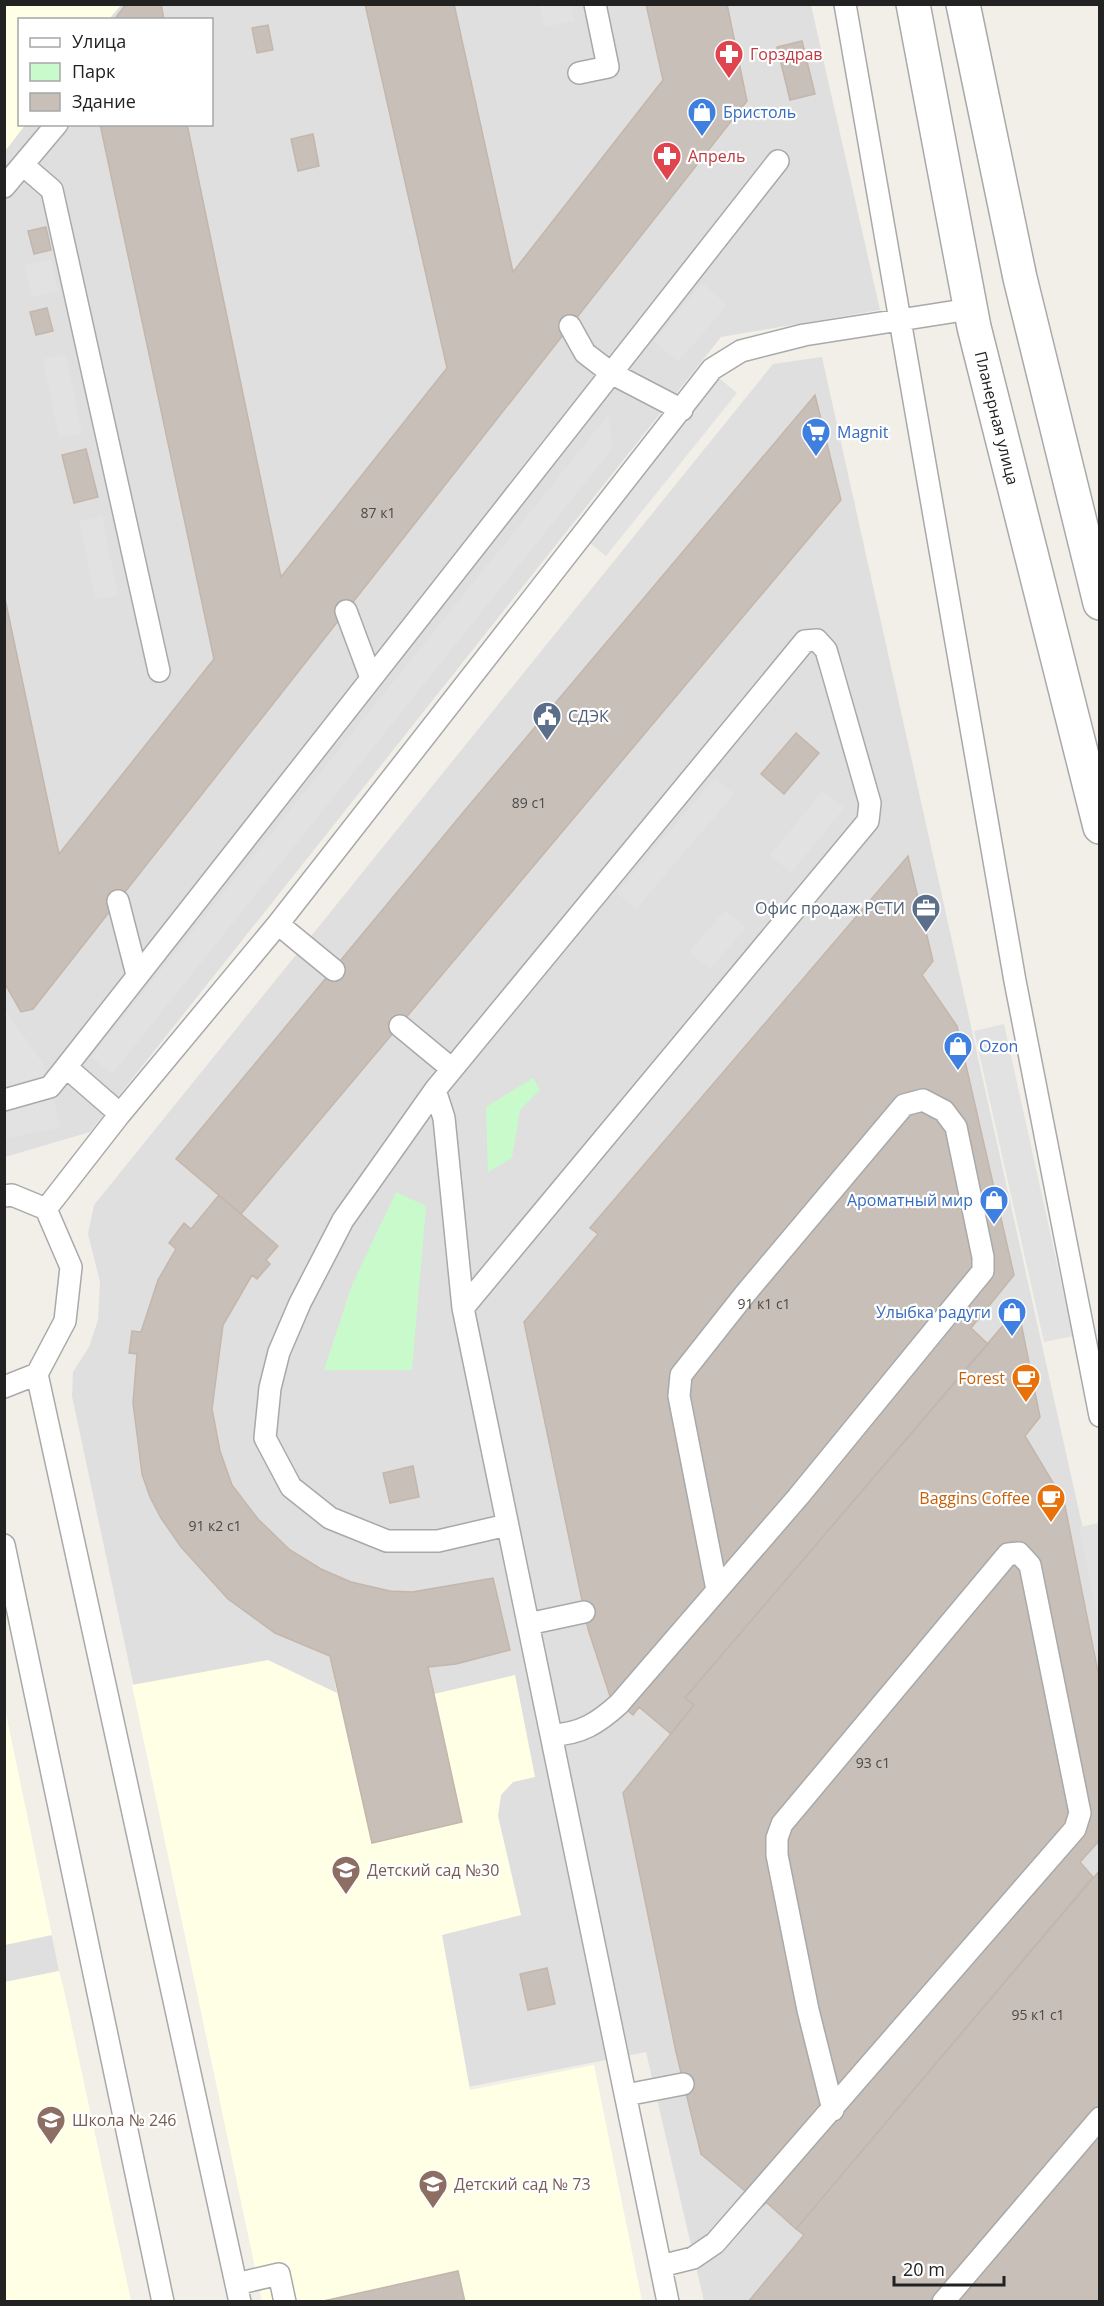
<svg xmlns="http://www.w3.org/2000/svg" width="1104" height="2306" viewBox="0 0 1104 2306" font-family="'Open Sans',sans-serif">
<style>
.residential{fill:#e0dfdf}
.education{fill:#ffffe5}
.park{fill:#c8facc}
.parking{fill:#e2e2e2}
.building{fill:#c7bfb8;stroke:#c4b6ab;stroke-width:1.5}
.lines{fill:none;stroke-linecap:round;stroke-linejoin:round}
.service-casing{stroke:#a9a9a9;stroke-width:24}
.minor-casing{stroke:#a9a9a9;stroke-width:36}
.service{stroke:#fff;stroke-width:21}
.minor{stroke:#fff;stroke-width:33}
.labels{text-anchor:middle;stroke-width:4.5;stroke-linejoin:round;paint-order:stroke}
.number-label{font-size:14px;fill:#4b4948}
.health-label{font-size:16px;fill:#be3a42;stroke:#fff;text-anchor:start}
.shop-label{font-size:16px;fill:#366cbe;stroke:#fff;text-anchor:start}
.street-label{font-size:16px;fill:#222;stroke:#fff}
.service-label{font-size:16px;fill:#4e5e75;stroke:#fff;text-anchor:start}
.food-label{font-size:16px;fill:#c56008;stroke:#fff;text-anchor:end}
.education-label{font-size:16px;fill:#785e54;stroke:#fff;text-anchor:start}
</style>
<rect width="100%" height="100%" fill="#f2efe9"/>
<path class="residential" d="M 121,5 L 811,5 L 880,310 L 721,337 L 90,1132 L 5,1157 L 5,151 L 25,125 L 212,124 L 212,20 L 109,19 Z
M 822,357 L 1099,1601 L 1099,2301 L 704,2301 L 646,2052 L 229,2134 L 72,1396 L 73,1372 L 89,1347 L 98,1320 L 100,1282 L 88,1234 L 94,1205 L 773,364 Z
M 4,1703 L 59,1971 L 5,1982 L 4,1982 Z"/>
<path class="education" d="M 5,4 L 121,5 L 109,19 L 20,20 L 20,124 L 25,125 L 5,151 Z
M 330,1656 L 361,1665 L 434,1694 L 515,1675 L 535,1777 L 513,1782 L 501,1795 L 498,1816 L 521,1915 L 442,1935 L 470,2090 L 594,2065 L 642,2301 L 262,2301 L 132,1685 L 268,1660 L 337,1693 Z
M 4,1703 L 52,1935 L 5,1945 L 4,1945 Z
M 59,1971 L 64,1990 L 131,2301 L 5,2301 L 5,1982 Z"/>
<path class="park" d="M 533,1078 L 540,1090 L 520,1110 L 512,1158 L 488,1172 L 486,1107 Z
M 396,1192 L 426,1206 L 412,1370 L 324,1370 L 352,1285 Z"/>
<path class="parking" d="M 540,5 L 570,5 L 574,21 L 545,27 Z
M 51,260 L 58,291 L 31,297 L 25,265 Z
M 702,283 L 727,305 L 678,362 L 654,341 Z
M 66,354 L 82,434 L 59,438 L 43,359 Z
M 719,378 L 737,393 L 606,556 L 587,541 Z
M 609,414 L 612,449 L 112,1074 L 91,1057 Z
M 102,516 L 118,595 L 95,600 L 79,521 Z
M 715,778 L 734,794 L 636,909 L 617,893 Z
M 823,791 L 844,808 L 791,873 L 770,855 Z
M 725,910 L 746,928 L 710,969 L 689,952 Z
M 4,1008 L 44,1065 L 61,1127 L 5,1139 Z
M 1004,1024 L 1073,1336 L 1044,1342 L 974,1031 Z
M 1099,1523 L 1100,1523 L 1099,1627 L 1079,1527 Z"/>
<path class="building" d="M 126,4 L 161,4 L 164,20 L 114,20 Z
M 365,4 L 454,4 L 513,272 L 663,80 L 646,4 L 727,4 L 747,101 L 33,1009 L 21,1012 L 4,982 L 4,594 L 59,854 L 214,659 L 100,124 L 187,124 L 281,577 L 447,368 Z
M 268,25 L 273,50 L 257,53 L 252,28 Z
M 802,41 L 815,94 L 790,100 L 777,47 Z
M 313,134 L 319,166 L 298,171 L 291,139 Z
M 46,227 L 51,250 L 34,254 L 28,231 Z
M 47,308 L 53,331 L 36,335 L 30,312 Z
M 815,395 L 841,500 L 241,1214 L 176,1159 L 466,809 Z
M 86,449 L 98,497 L 74,503 L 62,455 Z
M 796,733 L 819,753 L 784,794 L 761,774 Z
M 908,856 L 933,961 L 922,975 L 957,1026 L 1014,1275 L 971,1328 L 988,1344 L 685,1698 L 694,1705 L 671,1734 L 639,1707 L 633,1715 L 610,1696 L 588,1629 L 524,1322 L 598,1234 L 590,1228 Z
M 219,1195 L 278,1246 L 266,1260 L 270,1264 L 257,1279 L 252,1275 L 223,1325 L 212,1409 L 220,1451 L 232,1485 L 258,1519 L 290,1550 L 321,1569 L 351,1582 L 390,1591 L 412,1592 L 493,1578 L 510,1650 L 456,1664 L 428,1667 L 462,1822 L 372,1843 L 330,1656 L 275,1633 L 228,1599 L 181,1547 L 161,1518 L 150,1497 L 142,1474 L 137,1434 L 133,1403 L 137,1354 L 129,1353 L 132,1331 L 141,1332 L 158,1280 L 176,1249 L 169,1243 L 184,1223 L 191,1229 Z
M 1018,1308 L 1040,1417 L 1025,1436 L 1064,1501 L 1100,1682 L 1100,1840 L 1080,1862 L 1093,1877 L 796,2229 L 766,2202 L 763,2206 L 701,2154 L 676,2052 L 623,1793 L 694,1705 L 685,1698 Z
M 413,1466 L 419,1497 L 390,1503 L 383,1473 Z
M 1100,1870 L 1100,2302 L 748,2302 L 804,2235 L 796,2229 Z
M 547,1968 L 555,2004 L 528,2010 L 520,1974 Z
M 458,2271 L 465,2302 L 319,2302 Z"/>
<g class="lines">
<g class="service-casing">
<path id="service" d="M 845,4 L 1015,981 L 1100,1416
M 579,73 L 608,67 L 595,4
M 23,165 L 52,190 L 159,671
M 4,187 L 57,124
M 570,326 L 585,353 L 611,373 L 682,410
M 346,611 L 371,678
M 118,901 L 137,975
M 278,924 L 334,970
M 400,1026 L 452,1069
M 66,1067 L 778,161
M 435,1090 L 444,1118 L 463,1308 L 668,2302
M 4,1100 L 50,1087 L 66,1067 L 120,1114
M 4,1196 L 12,1195 L 46,1209 L 71,1267 L 65,1321 L 37,1374 L 4,1387
M 46,1209 L 120,1114 L 278,924 L 712,369 L 741,351 L 804,335 L 970,309
M 463,1308 L 868,821 L 870,803 L 831,667 L 826,650 L 817,640 L 805,641 L 435,1090 L 343,1220 L 300,1303 L 279,1352 L 270,1388 L 265,1438 L 291,1487 L 330,1518 L 387,1541 L 438,1541 L 507,1525
M 37,1374 L 240,2302
M 4,1545 L 163,2302
M 528,1624 L 584,1612
M 552,1735 C 581,1734 598,1723 619,1704 L 798,1497 L 983,1271 L 983,1257 L 956,1127 L 944,1111 L 923,1100 L 904,1105 L 745,1294 L 681,1375 L 679,1396 L 717,1590
M 626,2095 L 683,2084
M 661,2266 L 693,2258 L 715,2243 L 1075,1829 L 1080,1813 L 1030,1565 L 1019,1553 L 1008,1554 L 782,1824 L 777,1838 L 777,1855 L 808,2010 L 833,2110
M 236,2284 L 279,2274 L 285,2302
M 943,2302 L 1100,2118"/>
</g>
<g class="minor-casing">
<path id="minor" d="M 913,4 L 974,327 L 1100,827
M 963,4 L 1020,278 L 1100,603"/>
</g>
<use href="#service" class="service"/>
<use href="#minor" class="minor"/>
</g>
<defs>
<g id="pharmacy-pin" transform="scale(1.5)"><path d="M0 17L-7.5 6A9.5 9.5 0 1 1 7.5 6Z" fill="#e0444e" stroke="#fff"/><path d="M-2-6h4v4h4v4h-4v4h-4v-4h-4v-4h4Z" fill="#fff"/></g>
<g id="shop-pin" transform="scale(1.5)"><path d="M0 17L-7.5 6A9.5 9.5 0 1 1 7.5 6Z" fill="#3f7fe0" stroke="#fff"/><path d="M-5-2.5h2.3a2.7 3.5 0 0 1 5.4 0H5L5.5 6h-11ZM-1.5-2.5h3a1.5 2.3 0 0 0-3 0Z" fill="#fff"/></g>
<g id="supermarket-pin" transform="scale(1.5)"><path d="M0 17L-7.5 6A9.5 9.5 0 1 1 7.5 6Z" fill="#3f7fe0" stroke="#fff"/><path d="M-6-5.5h2.5l.6 2H6L4.5 2H-2.5L-4.4-4H-6ZM-1.5 3.2a1.3 1.3 0 1 0 .1 0ZM3 3.2a1.3 1.3 0 1 0 .1 0Z" fill="#fff"/></g>
<g id="civic-pin" transform="scale(1.5)"><path d="M0 17L-7.5 6A9.5 9.5 0 1 1 7.5 6Z" fill="#5c6f8a" stroke="#fff"/><path d="M-.6-6.5H3V-4.5H.6V-3L4-1V1h2V6H-6V1h2V-1L-.6-3ZM-1.2 2.5V6h2.4V2.5Z" fill="#fff"/></g>
<g id="office-pin" transform="scale(1.5)"><path d="M0 17L-7.5 6A9.5 9.5 0 1 1 7.5 6Z" fill="#5c6f8a" stroke="#fff"/><path d="M-6-3h4V-5.5h4V-3h4V5H-6ZM-1-4.5V-3h2v-1.5ZM-6 0V1H6V0Z" fill="#fff"/></g>
<g id="cafe-pin" transform="scale(1.5)"><path d="M0 17L-7.5 6A9.5 9.5 0 1 1 7.5 6Z" fill="#e8710a" stroke="#fff"/><path d="M-5.5-4.5H6V0H3Q3 3.5 0 3.5H-2.5Q-5.5 3.5-5.5 0ZM3-3.2v2h1.7v-2ZM-6 4.5H4V6H-6Z" fill="#fff"/></g>
<g id="school-pin" transform="scale(1.5)"><path d="M0 17L-7.5 6A9.5 9.5 0 1 1 7.5 6Z" fill="#8d6e63" stroke="#fff"/><path d="M0-5L7-2L0 1L-7-2ZM-4 1L0 2.5L4 1V4Q0 6-4 4Z" fill="#fff"/></g>
</defs>
<g fill-rule="evenodd">
<use href="#pharmacy-pin" x="729" y="54"/>
<use href="#shop-pin" x="702" y="112"/>
<use href="#pharmacy-pin" x="667" y="156"/>
<use href="#supermarket-pin" x="816" y="432"/>
<use href="#civic-pin" x="547" y="716"/>
<use href="#office-pin" x="926" y="908"/>
<use href="#shop-pin" x="958" y="1046"/>
<use href="#shop-pin" x="994" y="1200"/>
<use href="#shop-pin" x="1012" y="1312"/>
<use href="#cafe-pin" x="1026" y="1378"/>
<use href="#cafe-pin" x="1051" y="1498"/>
<use href="#school-pin" x="346" y="1870"/>
<use href="#school-pin" x="51" y="2120"/>
<use href="#school-pin" x="433" y="2184"/>
</g>
<g class="labels">
<g class="number-label">
<text x="378" y="518">87 к1</text>
<text x="529" y="808">89 с1</text>
<text x="764" y="1309">91 к1 с1</text>
<text x="215" y="1531">91 к2 с1</text>
<text x="873" y="1768">93 с1</text>
<text x="1038" y="2020">95 к1 с1</text>
</g>
<g class="health-label">
<text x="750" y="60">Горздрав</text>
<text x="688" y="162">Апрель</text>
</g>
<g class="shop-label">
<text x="723" y="118">Бристоль</text>
<text x="837" y="438">Magnit</text>
<text x="979" y="1052">Ozon</text>
<text x="973" y="1206" text-anchor="end">Ароматный мир</text>
<text x="991" y="1318" text-anchor="end">Улыбка радуги</text>
</g>
<g class="street-label">
<text transform="translate(997 418) rotate(76)" y="6">Планерная улица</text>
</g>
<g class="service-label">
<text x="568" y="722">СДЭК</text>
<text x="905" y="914" text-anchor="end">Офис продаж РСТИ</text>
</g>
<g class="food-label">
<text x="1005" y="1384">Forest</text>
<text x="1030" y="1504">Baggins Coffee</text>
</g>
<g class="education-label">
<text x="367" y="1876">Детский сад №30</text>
<text x="72" y="2126">Школа № 246</text>
<text x="454" y="2190">Детский сад № 73</text>
</g>
</g>
<rect width="1104" height="2306" fill="none" stroke="#222222" stroke-width="12"/>
<rect x="18" y="18" width="195" height="108" fill="#ffffff" stroke="#a7a7a7" stroke-width="1.5"/>
<rect x="30" y="38" width="30" height="9" fill="#ffffff" stroke="#a7a7a7" stroke-width="1.5"/>
<text x="72" y="48" font-size="18" fill="#222222">Улица</text>
<rect x="30" y="63" width="30" height="18" fill="#c8facc" stroke="#a7a7a7" stroke-width="1.5"/>
<text x="72" y="78" font-size="18" fill="#222222">Парк</text>
<rect x="30" y="93" width="30" height="18" fill="#c7bfb8" stroke="#a7a7a7" stroke-width="1.5"/>
<text x="72" y="108" font-size="18" fill="#222222">Здание</text>
<path d="M894 2276v9h110v-9" fill="none" stroke="#222222" stroke-width="3"/>
<text x="903" y="2276" font-size="18" fill="#222222" stroke="#ffffff" stroke-width="4.5" paint-order="stroke">20 m</text>
</svg>
